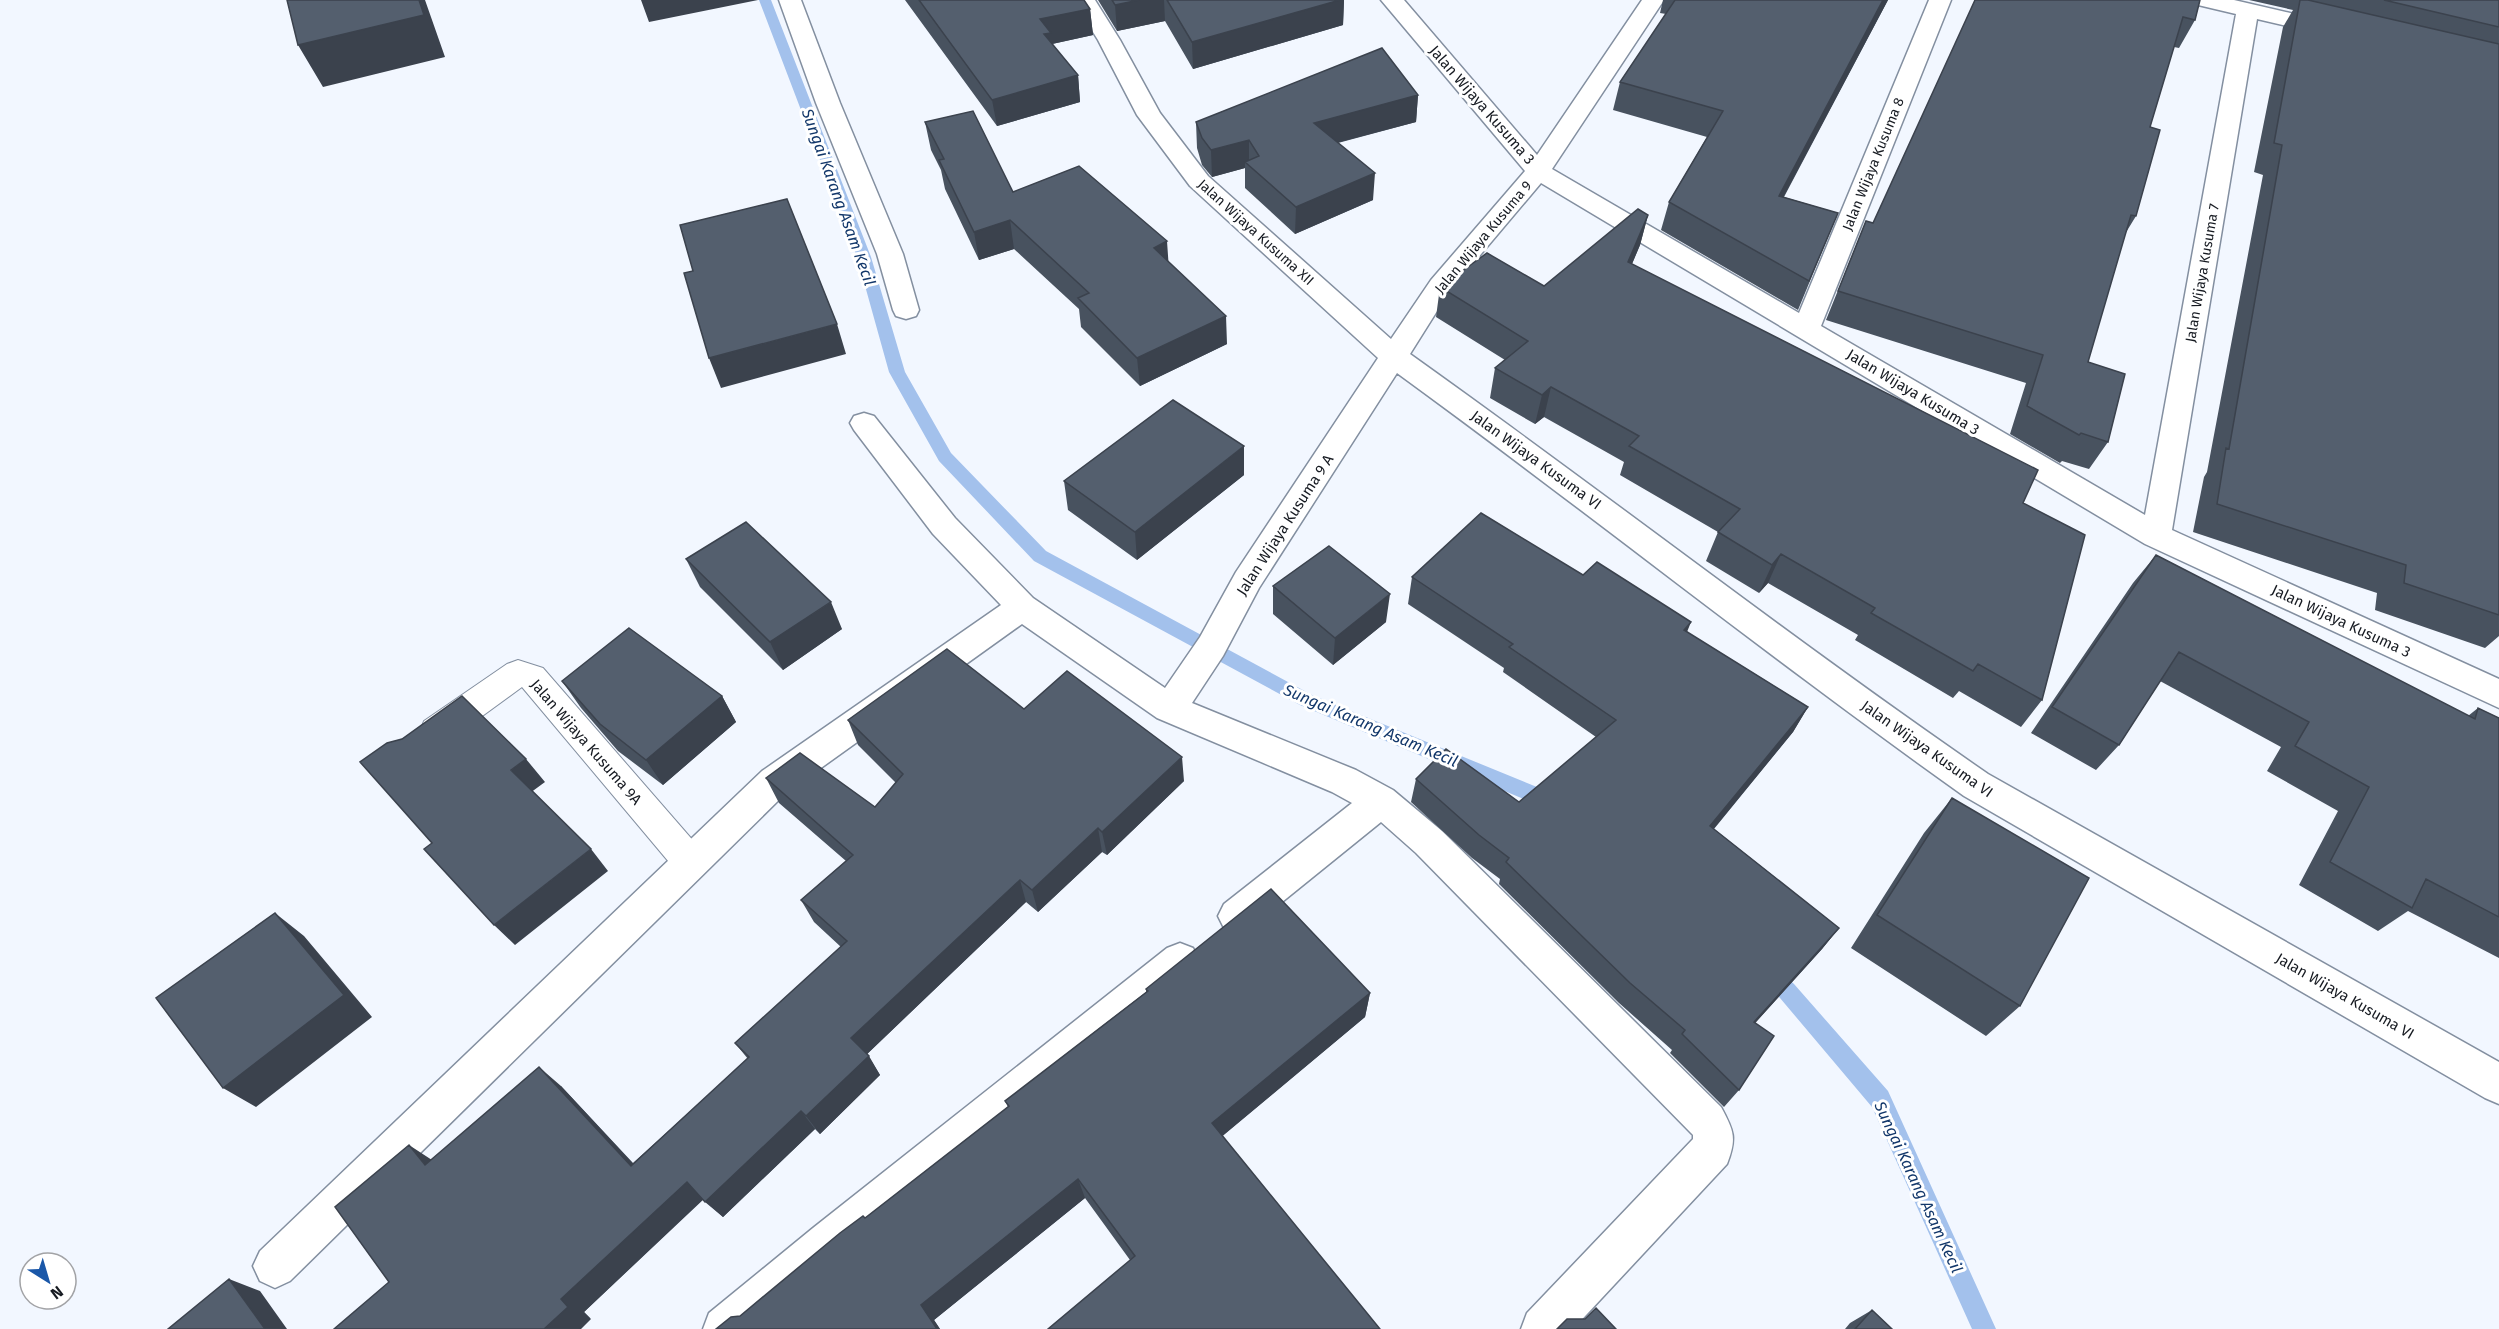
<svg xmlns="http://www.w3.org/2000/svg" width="2499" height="1329" viewBox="0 0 2499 1329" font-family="'Fira Sans',sans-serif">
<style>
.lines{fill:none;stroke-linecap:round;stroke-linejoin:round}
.stream{fill:#a3c1ec;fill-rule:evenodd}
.service-casing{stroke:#838fa0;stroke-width:2}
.minor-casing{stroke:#838fa0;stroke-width:3}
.service{fill:#fff;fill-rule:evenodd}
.minor{fill:#fff;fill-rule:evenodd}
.wall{fill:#48525f}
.shaded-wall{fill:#3b424d}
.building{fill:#545f6e;stroke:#3b424d;stroke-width:1.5}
.labels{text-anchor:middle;stroke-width:6;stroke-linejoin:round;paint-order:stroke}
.far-street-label{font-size:14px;fill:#161a21;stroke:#fff}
.street-label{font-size:15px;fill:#161a21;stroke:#fff}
.water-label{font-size:16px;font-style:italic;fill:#12376a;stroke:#fff}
</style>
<rect width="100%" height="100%" fill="#f2f7ff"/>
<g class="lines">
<path class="stream" d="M 759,0 L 771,0 L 871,257 L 905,372 L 951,453 L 1046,551 L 1312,695 L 1559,796 L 1562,802 L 1559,808 L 1552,810 L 1545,808 L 1300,705 L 1034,561 L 939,461 L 889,372 L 857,257 Z
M 1768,963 L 1775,966 L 1794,984 L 1888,1091 L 1996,1329 L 1972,1329 L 1872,1107 L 1780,998 L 1761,980 L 1758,973 L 1761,966 Z"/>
<g class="service-casing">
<path id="service" d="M 518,660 L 543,668 L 703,852 L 708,863 L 703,874 L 691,879 L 679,874 L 522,687 L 448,741 L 436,745 L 424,741 L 420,731 L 424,721 L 507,664 Z"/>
</g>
<g class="minor-casing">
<path id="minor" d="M 779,0 L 801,0 L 840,103 L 903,254 L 919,310 L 916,316 L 906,319 L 896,316 L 893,310 L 877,254 L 816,103 Z
M 1073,0 L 1095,0 L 1120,40 L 1160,113 L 1208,176 L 1391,339 L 1431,280 L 1525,171 L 1381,0 L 1404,0 L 1537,155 L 1642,0 L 1664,0 L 1552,169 L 1799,313 L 1929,0 L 1951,0 L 1821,326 L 2145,515 L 2236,14 L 2198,5 L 2195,0 L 2234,0 L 2338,24 L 2341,29 L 2338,34 L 2330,36 L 2257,19 L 2172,530 L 2499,679 L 2499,708 L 2145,544 L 1541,183 L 1449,292 L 1410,354 C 1604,492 1792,639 1988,774 L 2499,1062 L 2499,1104 L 2485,1098 L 1964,796 C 1771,659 1588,512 1397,373 L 1259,588 L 1223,656 L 1192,703 L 1356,770 L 1393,790 L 1442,831 L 1721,1107 C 1734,1131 1737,1138 1727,1164 L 1573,1329 L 1521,1329 L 1527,1313 L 1693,1139 L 1693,1135 L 1416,853 L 1381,822 L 1250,928 L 1237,933 L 1224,928 L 1218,916 L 1224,904 L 1352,803 L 1332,792 L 1157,718 L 1022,624 L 786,793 L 290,1281 L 275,1288 L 260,1281 L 253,1266 L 260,1251 L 762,771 L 1001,605 L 933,534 L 854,430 L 850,423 L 854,416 L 864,413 L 874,416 L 955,518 L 1033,598 L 1165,688 L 1200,637 L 1236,572 L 1378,358 L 1190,186 L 1137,115 L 1098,40 Z
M 1180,943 L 1193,948 L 1199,961 L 1193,974 L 759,1329 L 703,1329 L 709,1313 L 813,1228 L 1167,948 Z"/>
</g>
<use href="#service" class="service"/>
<use href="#minor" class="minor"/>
</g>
<path class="wall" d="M 905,0 L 1084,0 L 1090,9 L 1093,35 L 1052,44 L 1078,75 L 1080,102 L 997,126 Z
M 1098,0 L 1344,0 L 1343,25 L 1193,69 L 1165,21 L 1117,31 Z
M 1663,0 L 1888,0 L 1784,197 L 1838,213 L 1798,310 L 1661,230 L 1669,202 L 1707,137 L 1613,110 L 1620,82 L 1666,14 L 1660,13 Z
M 2200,0 L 2195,20 L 2179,48 L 2174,47 L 2150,127 L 2136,216 L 2125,234 L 2088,362 L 2108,442 L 2089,469 L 2062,461 L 2060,463 L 2010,434 L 2026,383 L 1826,320 L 1866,221 L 1873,223 Z
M 2249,0 L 2499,0 L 2499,636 L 2485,648 L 2375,610 L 2377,593 L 2193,532 L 2204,477 L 2207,472 L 2263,175 L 2254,172 L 2283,27 L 2293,10 Z
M 1418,95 L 1416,122 L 1338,143 L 1373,200 L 1295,234 L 1245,188 L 1245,168 L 1212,177 L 1202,165 L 1197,148 L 1196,122 Z
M 925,122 L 1013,192 L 1168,261 L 1227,344 L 1140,386 L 1081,327 L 1079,309 L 1014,249 L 979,260 L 945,189 L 941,170 L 931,150 Z
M 1648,215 L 1640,245 L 1632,264 L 2023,503 L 2042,700 L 2021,727 L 1959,691 L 1953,698 L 1855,640 L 1858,635 L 1768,583 L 1759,593 L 1706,561 L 1718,532 L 1620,475 L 1624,462 L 1544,417 L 1535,424 L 1490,398 L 1495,368 L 1505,360 L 1436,317 L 1440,287 L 1544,286 Z
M 1244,475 L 1137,560 L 1068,510 L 1064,481 Z
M 2156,555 L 2468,716 L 2478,708 L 2499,718 L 2499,958 L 2408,911 L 2378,931 L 2299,885 L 2338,811 L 2267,771 L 2281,747 L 2160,681 L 2119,745 L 2096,770 L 2031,733 L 2133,583 Z
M 686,559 L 842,629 L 783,670 L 700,587 Z
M 1583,575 L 1687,632 L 1808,707 L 1793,732 L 1714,829 L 1839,928 L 1822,949 L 1755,1023 L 1739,1090 L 1724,1107 L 1670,1053 L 1672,1050 L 1619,1003 L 1499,884 L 1500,879 L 1472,858 L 1411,802 L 1416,779 L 1519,802 L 1596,737 L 1503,672 L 1504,668 L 1408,604 L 1412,577 Z
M 1273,586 L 1386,622 L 1333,665 L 1273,614 Z
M 562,681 L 722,696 L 736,722 L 663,785 L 618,751 L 581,708 Z
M 1024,709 L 1184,781 L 1107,855 L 1102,852 L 1038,912 L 1026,902 L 867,1054 L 880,1075 L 820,1134 L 815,1129 L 723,1217 L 703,1199 L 584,1312 L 591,1319 L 389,1282 L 431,1160 L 561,1086 L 633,1163 L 748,1059 L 735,1043 L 841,947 L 814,922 L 801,900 L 846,861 L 779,803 L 766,778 L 875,807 L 896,783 L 858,745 L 848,720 Z
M 1952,798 L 2020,1006 L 1986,1036 L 1851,948 L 1924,833 Z
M 1146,989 L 1370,993 L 1365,1017 L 1222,1136 L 1380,1329 L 1130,1260 L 1085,1198 L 934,1320 L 940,1329 L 716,1329 L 740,1316 L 1008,1107 L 1005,1101 L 1146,992 Z
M 1872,1310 L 1892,1329 L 1845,1329 L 1850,1323 Z"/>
<path class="shaded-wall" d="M 419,0 L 425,0 L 445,57 L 323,87 L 298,45 Z
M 641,0 L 758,0 L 649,22 Z
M 1139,0 L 1164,0 L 1165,21 L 1117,31 L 1115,5 Z
M 1340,0 L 1344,0 L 1343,25 L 1193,69 L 1192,42 Z
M 1883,0 L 1888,0 L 1769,224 L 1779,196 Z
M 1090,9 L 1093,35 L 1052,44 L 1054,59 L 1047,61 L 1040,19 Z
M 1078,75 L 1080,102 L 997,126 L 992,100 Z
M 1418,95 L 1416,122 L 1313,149 L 1314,123 Z
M 1249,140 L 1249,165 L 1245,162 L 1245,168 L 1212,177 L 1211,150 Z
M 1375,173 L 1373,200 L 1295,234 L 1296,207 Z
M 1648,215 L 1640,245 L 1620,292 L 1628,262 Z
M 1010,220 L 1014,249 L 979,260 L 974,232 Z
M 1167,241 L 1169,270 L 1154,248 Z
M 1226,316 L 1227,344 L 1140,386 L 1137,358 Z
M 837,324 L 846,354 L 721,388 L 709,358 Z
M 1551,387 L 1544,417 L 1535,424 L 1542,395 Z
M 1244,446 L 1244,475 L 1137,560 L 1135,532 Z
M 1781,554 L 1768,583 L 1759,593 L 1772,565 Z
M 1390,594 L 1386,622 L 1333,665 L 1335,638 Z
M 831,602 L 842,629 L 783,670 L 770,642 Z
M 1691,622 L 1681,647 L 1684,630 Z
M 722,696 L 736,722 L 663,785 L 646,760 Z
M 1808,707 L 1793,732 L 1697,849 L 1710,826 Z
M 1182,757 L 1184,781 L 1107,855 L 1102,832 Z
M 526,759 L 545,782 L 530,793 L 511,770 Z
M 1098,828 L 1102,852 L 1038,912 L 1032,890 Z
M 591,849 L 608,871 L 515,945 L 494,925 Z
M 1020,880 L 1026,902 L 863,1058 L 851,1038 Z
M 275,913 L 304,936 L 372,1017 L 256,1107 L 223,1088 Z
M 1839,928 L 1822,949 L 1739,1041 L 1754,1022 Z
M 1370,993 L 1365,1017 L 1213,1144 L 1212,1123 Z
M 869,1056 L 880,1075 L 820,1134 L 806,1116 Z
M 539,1067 L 561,1086 L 650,1182 L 631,1166 Z
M 801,1111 L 815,1129 L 723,1217 L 705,1202 Z
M 409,1145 L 435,1162 L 425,1165 Z
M 1078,1179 L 1085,1198 L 934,1320 L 940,1329 L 937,1329 L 921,1305 Z
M 687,1182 L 705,1198 L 584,1312 L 591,1319 L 581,1329 L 544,1329 L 561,1299 Z
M 229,1279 L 260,1291 L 287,1329 L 265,1329 Z"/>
<path class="building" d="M 287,0 L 419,0 L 424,15 L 298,45 Z
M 919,0 L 1084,0 L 1090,9 L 1040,19 L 1051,33 L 1044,34 L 1078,75 L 992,100 Z
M 1112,0 L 1139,0 L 1115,5 Z
M 1167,0 L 1340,0 L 1192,42 Z
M 1675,0 L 1883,0 L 1779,196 L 1838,213 L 1809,281 L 1669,202 L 1723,111 L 1620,82 Z
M 1975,0 L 2200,0 L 2195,20 L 2183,17 L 2150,127 L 2160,130 L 2136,216 L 2131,215 L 2088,362 L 2125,374 L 2108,442 L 2081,433 L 2079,435 L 2027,406 L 2043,355 L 1838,291 L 1866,221 L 1873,223 Z
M 2300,0 L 2308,0 L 2499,44 L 2499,615 L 2404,583 L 2406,565 L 2217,504 L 2226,448 L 2229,449 L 2282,145 L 2274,143 Z
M 2384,0 L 2499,0 L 2499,27 Z
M 1382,48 L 1418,95 L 1314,123 L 1375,173 L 1296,207 L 1245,162 L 1259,156 L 1249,140 L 1211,150 L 1202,138 L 1196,122 Z
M 973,111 L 1013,192 L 1079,166 L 1167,241 L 1154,248 L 1226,316 L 1137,358 L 1078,298 L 1089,293 L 1010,220 L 974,232 L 939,160 L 944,159 L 925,122 Z
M 787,199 L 837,324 L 709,358 L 684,273 L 693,271 L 680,225 Z
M 1638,209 L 1648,215 L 1628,262 L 2038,470 L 2023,503 L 2085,535 L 2042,700 L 1978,664 L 1973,671 L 1871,613 L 1875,608 L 1781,554 L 1772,565 L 1718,532 L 1740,509 L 1629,446 L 1639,436 L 1551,387 L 1542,395 L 1495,368 L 1528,341 L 1440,287 L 1487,253 L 1544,286 Z
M 1173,400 L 1244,446 L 1135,532 L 1064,481 Z
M 1481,513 L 1583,575 L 1597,562 L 1691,622 L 1684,630 L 1808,707 L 1710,826 L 1839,928 L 1754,1022 L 1774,1036 L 1739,1090 L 1682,1034 L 1685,1030 L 1630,983 L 1506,862 L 1509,858 L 1479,835 L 1416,779 L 1446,749 L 1519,802 L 1616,720 L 1509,647 L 1513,644 L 1412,577 Z
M 746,522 L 831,602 L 770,642 L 686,559 Z
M 1329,546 L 1390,594 L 1335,638 L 1273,586 Z
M 2156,555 L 2475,719 L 2478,708 L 2499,718 L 2499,917 L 2426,879 L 2412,908 L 2330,862 L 2369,787 L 2295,746 L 2309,722 L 2179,652 L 2119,745 L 2052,707 Z
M 629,628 L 722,696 L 646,760 L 600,724 L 562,681 Z
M 947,649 L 1024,709 L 1067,671 L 1182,757 L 1102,832 L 1098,828 L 1032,890 L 1020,880 L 851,1038 L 869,1056 L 806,1116 L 801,1111 L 705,1202 L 687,1182 L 561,1299 L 568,1307 L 544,1329 L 334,1329 L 389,1282 L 335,1207 L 409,1145 L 425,1165 L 539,1067 L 631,1166 L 749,1057 L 735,1043 L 847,941 L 801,900 L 853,855 L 766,778 L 800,753 L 875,807 L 903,774 L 848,720 Z
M 462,696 L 526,759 L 511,770 L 591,849 L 494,925 L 424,849 L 432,843 L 360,762 L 387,743 L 402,739 Z
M 1952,798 L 2089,878 L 2020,1006 L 1877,915 Z
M 1271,889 L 1370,993 L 1212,1123 L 1380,1329 L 1048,1329 L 1135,1256 L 1078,1179 L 921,1305 L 937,1329 L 716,1329 L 731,1317 L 740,1316 L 840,1233 L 863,1216 L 865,1218 L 1009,1106 L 1005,1101 L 1148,991 L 1146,989 Z
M 275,913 L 344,995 L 223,1088 L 156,998 Z
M 229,1279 L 265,1329 L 168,1329 Z
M 1596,1308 L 1616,1329 L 1557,1329 L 1567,1319 L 1585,1319 Z
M 1872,1310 L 1892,1329 L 1855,1329 Z"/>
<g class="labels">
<g class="far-street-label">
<text transform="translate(1873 164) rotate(-68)" y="5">Jalan Wijaya Kusuma 8</text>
<text transform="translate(1256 232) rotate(42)" y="5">Jalan Wijaya Kusuma XII</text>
<text transform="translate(1483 237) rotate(-50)" y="5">Jalan Wijaya Kusuma 9</text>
<text transform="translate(2202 273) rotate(-80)" y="5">Jalan Wijaya Kusuma 7</text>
</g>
<g class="street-label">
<text transform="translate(1482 105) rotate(49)" y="5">Jalan Wijaya Kusuma 3</text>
<text transform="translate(1913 392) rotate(31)" y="5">Jalan Wijaya Kusuma 3</text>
<text transform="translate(1536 460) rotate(36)" y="5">Jalan Wijaya Kusuma VI</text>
<text transform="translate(1285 525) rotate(-57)" y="5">Jalan Wijaya Kusuma 9 A</text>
<text transform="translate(2341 621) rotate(25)" y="5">Jalan Wijaya Kusuma 3</text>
<text transform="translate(586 742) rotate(49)" y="5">Jalan Wijaya Kusuma 9A</text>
<text transform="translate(1927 749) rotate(35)" y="5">Jalan Wijaya Kusuma VI</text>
<text transform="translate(2345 996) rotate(30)" y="5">Jalan Wijaya Kusuma VI</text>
</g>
<g class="water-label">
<text transform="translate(839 197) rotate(70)" y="6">Sungai Karang Asam Kecil</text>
<text transform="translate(1371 725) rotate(23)" y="6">Sungai Karang Asam Kecil</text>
<text transform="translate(1919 1187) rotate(65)" y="6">Sungai Karang Asam Kecil</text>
</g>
</g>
<g transform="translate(48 1281) rotate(143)"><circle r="28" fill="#ffffff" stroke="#a2a3a6" stroke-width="1.5"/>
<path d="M0-4.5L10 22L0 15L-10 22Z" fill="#1a57a8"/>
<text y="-9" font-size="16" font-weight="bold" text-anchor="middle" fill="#161a21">N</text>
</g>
</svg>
